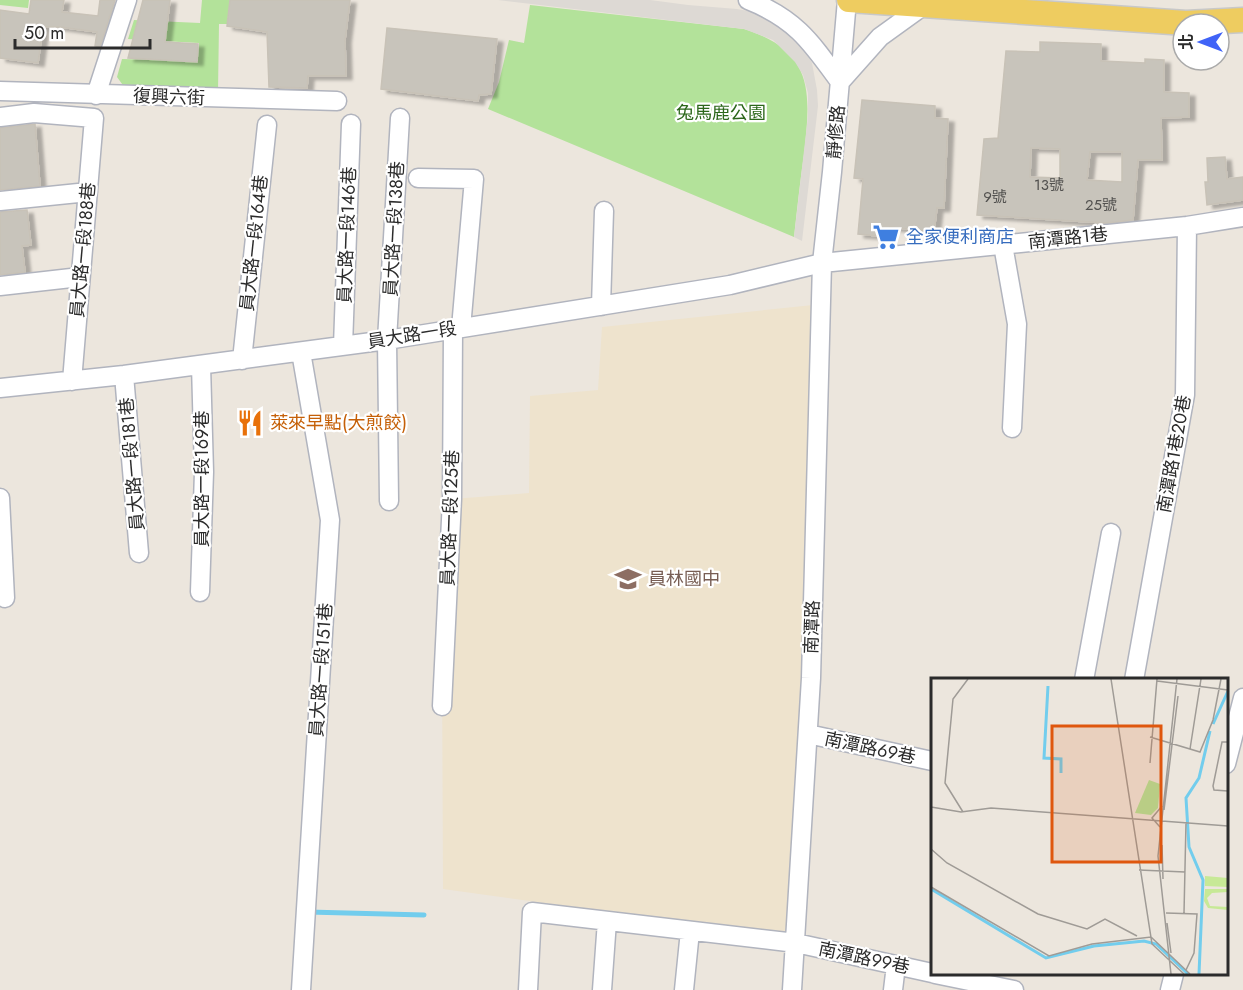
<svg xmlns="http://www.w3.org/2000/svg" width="1243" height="990" viewBox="0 0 1243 990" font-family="Jost,'Noto Sans TC',sans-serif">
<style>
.education{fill:#eee3cd}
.green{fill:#b3e29a}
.plaza{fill:#ddd9d4}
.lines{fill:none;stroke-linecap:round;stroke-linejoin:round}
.stream{stroke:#72cded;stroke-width:5}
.building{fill:#c8c4bb;stroke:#c8c2b7;stroke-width:1.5;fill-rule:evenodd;filter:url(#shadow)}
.minor-casing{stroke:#b1b4be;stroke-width:21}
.major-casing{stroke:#c8c8c8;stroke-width:27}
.minor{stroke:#fff;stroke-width:18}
.major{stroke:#eecc60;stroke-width:24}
.labels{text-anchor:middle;stroke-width:4.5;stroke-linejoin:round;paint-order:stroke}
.number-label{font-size:15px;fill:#52514f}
.street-label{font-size:18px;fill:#2b2b2b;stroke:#fff}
.park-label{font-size:18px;fill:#2c671b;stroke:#fff}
.shop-label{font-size:18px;fill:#366cbe;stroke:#fff;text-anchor:start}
.food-label{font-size:18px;fill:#c56008;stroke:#fff;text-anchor:start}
.education-label{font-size:18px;fill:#785e54;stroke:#fff;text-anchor:start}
.inset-river{fill:none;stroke:#72cded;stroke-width:3}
.inset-road{fill:none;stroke:#9f9b96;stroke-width:1.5}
.view{fill:#df570e;fill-opacity:0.15;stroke:#df570e;stroke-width:3}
.inset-edge{fill:none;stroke:#2b2b2b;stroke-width:3}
</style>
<defs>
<filter id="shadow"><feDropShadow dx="6" dy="3.5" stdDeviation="1.5" flood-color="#0004"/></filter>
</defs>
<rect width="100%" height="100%" fill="#ece6dd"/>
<path class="education" d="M 823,304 L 792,932 L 745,931 L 443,889 L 442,660 L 453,499 L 529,493 L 530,396 L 598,390 L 602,327 Z"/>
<path class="green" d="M 0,0 L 29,0 L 28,8 L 0,5 Z
M 202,0 L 230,0 L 227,24 L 219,24 L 218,91 L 125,88 L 117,77 L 122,59 L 198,61 L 199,43 L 128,39 L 134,20 L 200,23 Z
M 530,5 L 744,29 C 814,51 811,92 804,154 C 800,182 797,209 794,237 L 488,109 L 499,82 L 509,40 L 524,43 Z"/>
<path class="plaza" d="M 498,0 L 650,0 L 688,5 L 737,9 L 754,12 L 781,25 L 799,42 L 806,52 L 812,63 L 817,90 L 818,106 L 802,241 L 794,237 L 808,116 L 808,93 L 803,75 L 795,62 L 773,40 L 744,29 Z"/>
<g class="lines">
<path class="stream" d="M 308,912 L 424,915"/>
</g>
<path class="building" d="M 31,0 L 64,0 L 62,12 L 98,16 L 100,0 L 115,0 L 100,47 L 95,46 L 97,32 L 60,27 L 43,27 L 38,63 L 0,58 L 0,10 L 29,14 Z
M 143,0 L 170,0 L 165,42 L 198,44 L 197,62 L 128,58 Z
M 230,0 L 350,0 L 345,40 L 346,76 L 308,76 L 307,88 L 269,87 L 267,32 L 227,26 Z
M 387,28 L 497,39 L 491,94 L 479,95 L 478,101 L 381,89 Z
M 1040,42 L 1101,44 L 1101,61 L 1145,63 L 1145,59 L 1164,60 L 1164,92 L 1189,93 L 1189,117 L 1161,118 L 1162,160 L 1138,160 L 1133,220 L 1106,223 L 977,215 L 984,139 L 998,138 L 1006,51 L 1040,52 ZM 1031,148 L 1060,149 L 1060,178 L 1030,177 ZM 1090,152 L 1122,152 L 1122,182 L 1087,180 Z
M 862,100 L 935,106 L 935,118 L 948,119 L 944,208 L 937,208 L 934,232 L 890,227 L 889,237 L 858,234 L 863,179 L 854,178 Z
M 35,124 L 40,186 L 0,190 L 0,128 Z
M 1225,157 L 1227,179 L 1243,177 L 1243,200 L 1207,205 L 1205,182 L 1208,182 L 1207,158 Z
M 27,210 L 31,245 L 22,246 L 25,272 L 0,275 L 0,212 Z"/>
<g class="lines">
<g class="minor-casing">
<path id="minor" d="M 748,0 C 796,19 811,42 840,82 L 880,37 L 923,6
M 0,91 L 337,101
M 96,95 L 127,0
M 0,117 L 34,113 L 94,118 L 72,381
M 418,178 L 474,179 L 461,328
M 0,201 L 88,192
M 1003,245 L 1017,324 L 1012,428
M 0,286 L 80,277
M 601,306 L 604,211
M 343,346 L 351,124
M 301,352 L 330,520 L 301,990
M 242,360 L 267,125
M 124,375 L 139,553
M 0,388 L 124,375 L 387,340 L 730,285 L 822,263 L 1187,226 L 1243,217
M 0,498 L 5,598
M 389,501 L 387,340 L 400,118
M 200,592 L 204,472 L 201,365
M 1084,680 L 1111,533
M 1134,680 L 1185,395 L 1187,226
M 442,706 L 452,499 L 453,330
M 808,734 L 932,761
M 1226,764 L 1243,698
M 935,974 L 1014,990
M 528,990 L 532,912 L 796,943 L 932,973
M 602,990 L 607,921
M 684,990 L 690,931
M 792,990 L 811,678 L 822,263 L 832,172 L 847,0
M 893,990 L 896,965
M 1170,990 L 1174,974"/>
</g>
<g class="major-casing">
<path id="major" d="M 849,0 L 1186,23 L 1243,20"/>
</g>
<use href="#minor" class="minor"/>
<use href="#major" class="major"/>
</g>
<defs>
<g id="supermarket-bare" transform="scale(2.07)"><path d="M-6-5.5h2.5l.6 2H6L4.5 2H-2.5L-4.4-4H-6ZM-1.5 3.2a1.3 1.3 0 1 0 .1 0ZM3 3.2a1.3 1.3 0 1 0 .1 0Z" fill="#3f7fe0" stroke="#fff" stroke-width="2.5" paint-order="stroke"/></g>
<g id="restaurant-bare" transform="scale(2.07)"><path d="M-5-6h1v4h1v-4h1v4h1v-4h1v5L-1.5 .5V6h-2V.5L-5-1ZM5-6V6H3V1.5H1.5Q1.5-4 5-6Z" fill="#e8710a" stroke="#fff" stroke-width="2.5" paint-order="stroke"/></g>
<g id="school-bare" transform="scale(2.07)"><path d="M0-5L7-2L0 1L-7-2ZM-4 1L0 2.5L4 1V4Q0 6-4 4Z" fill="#8d6e63" stroke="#fff" stroke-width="2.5" paint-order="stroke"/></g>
</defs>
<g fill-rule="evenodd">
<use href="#supermarket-bare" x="886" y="237"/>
<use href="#restaurant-bare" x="250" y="423"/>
<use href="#school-bare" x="628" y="579"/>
</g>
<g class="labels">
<g class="number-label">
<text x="1049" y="190">13號</text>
<text x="995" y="202">9號</text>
<text x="1101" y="210">25號</text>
</g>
<g class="street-label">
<text transform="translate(169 97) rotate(2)" y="6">復興六街</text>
<text transform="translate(836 132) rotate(-85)" y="6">靜修路</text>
<text transform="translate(394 229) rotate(-87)" y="6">員大路一段138巷</text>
<text transform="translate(347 235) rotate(-88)" y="6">員大路一段146巷</text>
<text transform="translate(1068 238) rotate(-6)" y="6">南潭路1巷</text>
<text transform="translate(254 243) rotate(-84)" y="6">員大路一段164巷</text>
<text transform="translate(83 250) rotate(-85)" y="6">員大路一段188巷</text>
<text transform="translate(412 335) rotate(-9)" y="6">員大路一段</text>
<text transform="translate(1174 454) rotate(-80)" y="6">南潭路1巷20巷</text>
<text transform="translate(132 464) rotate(-95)" y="6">員大路一段181巷</text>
<text transform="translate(202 479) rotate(-90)" y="6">員大路一段169巷</text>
<text transform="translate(450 518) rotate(-88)" y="6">員大路一段125巷</text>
<text transform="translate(812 627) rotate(-88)" y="6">南潭路</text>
<text transform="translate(321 670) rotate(-86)" y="6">員大路一段151巷</text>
<text transform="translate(870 748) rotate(12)" y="6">南潭路69巷</text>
<text transform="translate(864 958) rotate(12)" y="6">南潭路99巷</text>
</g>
<g class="park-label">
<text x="721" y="119">兔馬鹿公園</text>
</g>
<g class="shop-label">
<text x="906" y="243">全家便利商店</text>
</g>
<g class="food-label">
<text x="270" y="429">萊來早點(大煎餃)</text>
</g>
<g class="education-label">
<text x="648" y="585">員林國中</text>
</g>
</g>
<g transform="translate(931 678)">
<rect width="297" height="297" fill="#ece6dd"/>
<path d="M 218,102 L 229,106 L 227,130 L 220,137 L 204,135 Z" fill="#b3e29a"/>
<path d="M 274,198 L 297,200 L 297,209 L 274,208 ZM 274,211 L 297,211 L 297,214 L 281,215 L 276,220 L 279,228 L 297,229 L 297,232 L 277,230 L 273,223 Z" fill="#c7e996"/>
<path class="inset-river" d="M 117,8 L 113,80 L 130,81 L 130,95M 282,46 L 297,13M 0,211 L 115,280 L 163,268 L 213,263 L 225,266 L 257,296M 268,296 L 272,202 L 258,169 L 255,120 L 268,100 L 279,53"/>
<path class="inset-road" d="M 180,1 L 221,266 L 253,296M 226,3 L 297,12M 219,59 L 269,74 L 282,42 L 290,1M 297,64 L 291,64 L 282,108 L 283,112 L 297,113M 259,71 L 270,1M 219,85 L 226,1M 0,129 L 30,134 L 60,130 L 297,148M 233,132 L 247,18M 32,134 L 14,105 L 22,21 L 37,1M 229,149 L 221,140 L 231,128M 231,167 L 232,201M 0,171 L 16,185 L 107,236 L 156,251 L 174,241 L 206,258M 208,192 L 254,194M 0,209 L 118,278 L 161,266 L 220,259 L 259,296M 235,235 L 266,236 L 263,275 L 255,292M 253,235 L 255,144M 236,245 L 240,275M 240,296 L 227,178 L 246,1"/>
<path class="view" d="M 121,48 L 230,48 L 230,184 L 121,184 Z"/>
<rect width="297" height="297" class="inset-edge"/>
</g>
<g transform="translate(1201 42) rotate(270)"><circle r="28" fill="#ffffff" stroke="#aaaaaa" stroke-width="1.5"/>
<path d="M0-4.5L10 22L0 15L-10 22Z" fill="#4063f7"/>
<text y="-9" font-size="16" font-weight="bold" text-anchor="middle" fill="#2b2b2b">北</text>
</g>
<path d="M15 39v9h135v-9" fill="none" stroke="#2b2b2b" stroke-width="3"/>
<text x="24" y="39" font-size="18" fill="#2b2b2b" stroke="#ffffff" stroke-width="4.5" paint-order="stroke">50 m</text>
</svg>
